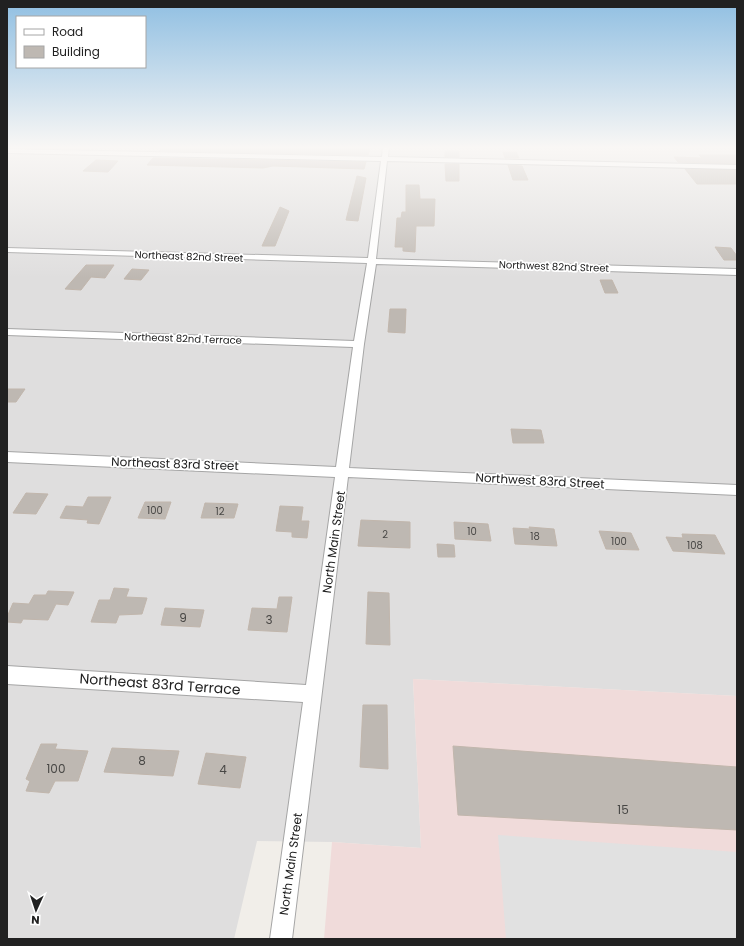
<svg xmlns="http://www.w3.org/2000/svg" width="744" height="946" viewBox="0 0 744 946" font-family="Poppins,sans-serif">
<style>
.residential{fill:#dfdede}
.commercial{fill:#f0dbda}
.parking{fill:#e1e1e1}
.building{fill:#beb8b2;stroke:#c1b6ac}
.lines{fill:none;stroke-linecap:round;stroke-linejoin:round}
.street-casing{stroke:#a5a5a5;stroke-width:2}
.street{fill:#fff;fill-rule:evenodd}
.labels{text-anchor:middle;stroke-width:3.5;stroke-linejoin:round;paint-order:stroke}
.far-street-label{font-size:10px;fill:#212121;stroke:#fff}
.number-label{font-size:10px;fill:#484745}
.street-label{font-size:12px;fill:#212121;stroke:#fff}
.near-number-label{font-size:12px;fill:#484745}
.near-street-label{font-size:14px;fill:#212121;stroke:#fff}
</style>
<rect width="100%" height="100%" fill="#f1eee9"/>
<path class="residential" d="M 7,146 L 737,146 L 737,696 L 413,679 L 421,848 L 332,842 L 257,841 L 234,939 L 7,939 Z"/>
<path class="commercial" d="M 7,146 L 90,146 L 84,151 L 7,148 Z
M 413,679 L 737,696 L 737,939 L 324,939 L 332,842 L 421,848 Z"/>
<path class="parking" d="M 498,835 L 737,852 L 737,939 L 506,939 Z"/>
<path class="building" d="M 164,146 L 309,146 L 370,148 L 368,155 L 159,151 Z
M 445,151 L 459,151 L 459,157 L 445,157 Z
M 503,152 L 516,152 L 519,158 L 505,158 Z
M 699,155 L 737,155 L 737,164 L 678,162 L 674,157 L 702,158 Z
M 153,158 L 366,162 L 364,169 L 273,166 L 263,168 L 147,165 Z
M 96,160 L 118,161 L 108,172 L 83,171 Z
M 445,164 L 459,164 L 459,181 L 446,181 Z
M 508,165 L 522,166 L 528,180 L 513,180 Z
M 685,169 L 737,170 L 737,184 L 697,184 Z
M 357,176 L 366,178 L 358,221 L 346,220 Z
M 406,185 L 419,185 L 420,199 L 435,199 L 434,226 L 416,226 L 415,252 L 403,251 L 403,247 L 395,247 L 397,218 L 401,218 L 402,212 L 406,212 Z
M 280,207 L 289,211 L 275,246 L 262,246 Z
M 715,247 L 731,248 L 737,256 L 737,260 L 724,260 Z
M 86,265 L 114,265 L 105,278 L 91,277 L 81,290 L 65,289 Z
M 132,269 L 149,270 L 141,280 L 124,279 Z
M 600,280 L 612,280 L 618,293 L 605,293 Z
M 390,309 L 406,309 L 405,333 L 388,332 Z
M 7,389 L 25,389 L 16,402 L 7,402 Z
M 511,429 L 541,430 L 544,443 L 513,443 Z
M 26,493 L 48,494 L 36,514 L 13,513 Z
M 88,497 L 111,497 L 99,524 L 87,523 L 88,520 L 60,518 L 66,506 L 83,507 Z
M 145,502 L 171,502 L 165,519 L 138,518 Z
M 205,503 L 238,504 L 234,518 L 201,518 Z
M 280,506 L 303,507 L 301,521 L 309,521 L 307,538 L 292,537 L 292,532 L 276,531 Z
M 361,520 L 410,522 L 410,548 L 358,546 Z
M 454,522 L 488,524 L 491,541 L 455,539 Z
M 529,527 L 554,529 L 557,546 L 515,544 L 513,528 L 530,529 Z
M 599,531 L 631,533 L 639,550 L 606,549 Z
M 682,534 L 715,535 L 725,554 L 673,551 L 666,537 L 683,538 Z
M 437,544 L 454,545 L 455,557 L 438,557 Z
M 114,588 L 129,589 L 126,597 L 147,598 L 142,614 L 119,615 L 116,623 L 91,622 L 99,600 L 110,600 Z
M 48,591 L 74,592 L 68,605 L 56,604 L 48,620 L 23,619 L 21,623 L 7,622 L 7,617 L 13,603 L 29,604 L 34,595 L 46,595 Z
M 368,592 L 389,593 L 390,645 L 366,644 Z
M 279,597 L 292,597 L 287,632 L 248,630 L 252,608 L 277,609 Z
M 165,608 L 204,610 L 200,627 L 161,625 Z
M 363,705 L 387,705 L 388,769 L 360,767 Z
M 41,744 L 57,744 L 55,749 L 88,751 L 78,781 L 55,781 L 49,793 L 26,791 L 30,781 L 26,779 Z
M 453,746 L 737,767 L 737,830 L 458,815 Z
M 112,748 L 179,751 L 173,776 L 104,772 Z
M 206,753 L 246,757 L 240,788 L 198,784 Z"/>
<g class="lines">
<g class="street-casing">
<path id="street" d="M 383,146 L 389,146 L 388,157 L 737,165 L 737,169 L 387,161 L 376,259 L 737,269 L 737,275 L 376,264 L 364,344 L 349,468 L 737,485 L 737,495 L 348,477 L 292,939 L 270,939 L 303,702 L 7,684 L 7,666 L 306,685 L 335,477 L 7,462 L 7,452 L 336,467 L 353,347 L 7,335 L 7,329 L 354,341 L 367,263 L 7,252 L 7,248 L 368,258 L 381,161 L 7,153 L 7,149 L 382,157 Z"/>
</g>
<use href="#street" class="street"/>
</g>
<linearGradient id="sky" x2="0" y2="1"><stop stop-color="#90bfe2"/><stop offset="0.53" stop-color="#f9f7f5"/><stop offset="1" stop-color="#f9f7f5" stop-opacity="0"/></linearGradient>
<rect width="744" height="278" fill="url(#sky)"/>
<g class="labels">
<g class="far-street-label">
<text transform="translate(189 256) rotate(2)" y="4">Northeast 82nd Street</text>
<text transform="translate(554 266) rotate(2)" y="4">Northwest 82nd Street</text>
<text transform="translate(183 338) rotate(2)" y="4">Northeast 82nd Terrace</text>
</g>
<g class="number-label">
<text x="155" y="514">100</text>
<text x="220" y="515">12</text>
<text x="472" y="535">10</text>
<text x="385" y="538">2</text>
<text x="535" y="540">18</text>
<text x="619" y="545">100</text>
<text x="695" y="549">108</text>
</g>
<g class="street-label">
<text transform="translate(175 464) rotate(2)" y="4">Northeast 83rd Street</text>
<text transform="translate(540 481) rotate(3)" y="4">Northwest 83rd Street</text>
<text transform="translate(334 542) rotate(-82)" y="4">North Main Street</text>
<text transform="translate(291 864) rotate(-82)" y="4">North Main Street</text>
</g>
<g class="near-number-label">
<text x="183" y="622">9</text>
<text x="269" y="624">3</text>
<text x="142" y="765">8</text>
<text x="56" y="773">100</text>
<text x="223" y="774">4</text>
<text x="623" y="814">15</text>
</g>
<g class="near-street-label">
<text transform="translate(160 684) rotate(4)" y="5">Northeast 83rd Terrace</text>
</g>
</g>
<rect width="744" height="946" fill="none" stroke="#212121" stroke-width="16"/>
<rect x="16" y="16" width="130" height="52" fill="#ffffff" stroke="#a6a6a6"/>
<rect x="24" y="29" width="20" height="6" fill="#ffffff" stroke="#a6a6a6"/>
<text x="52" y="36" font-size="12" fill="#212121">Road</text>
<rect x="24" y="46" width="20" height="12" fill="#beb8b2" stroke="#a6a6a6"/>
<text x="52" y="56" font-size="12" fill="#212121">Building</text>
<g transform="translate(36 910) rotate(183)" stroke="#ffffff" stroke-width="3" paint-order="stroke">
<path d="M0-3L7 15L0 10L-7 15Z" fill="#212121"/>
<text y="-6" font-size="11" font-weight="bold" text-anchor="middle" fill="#212121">N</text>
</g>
</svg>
